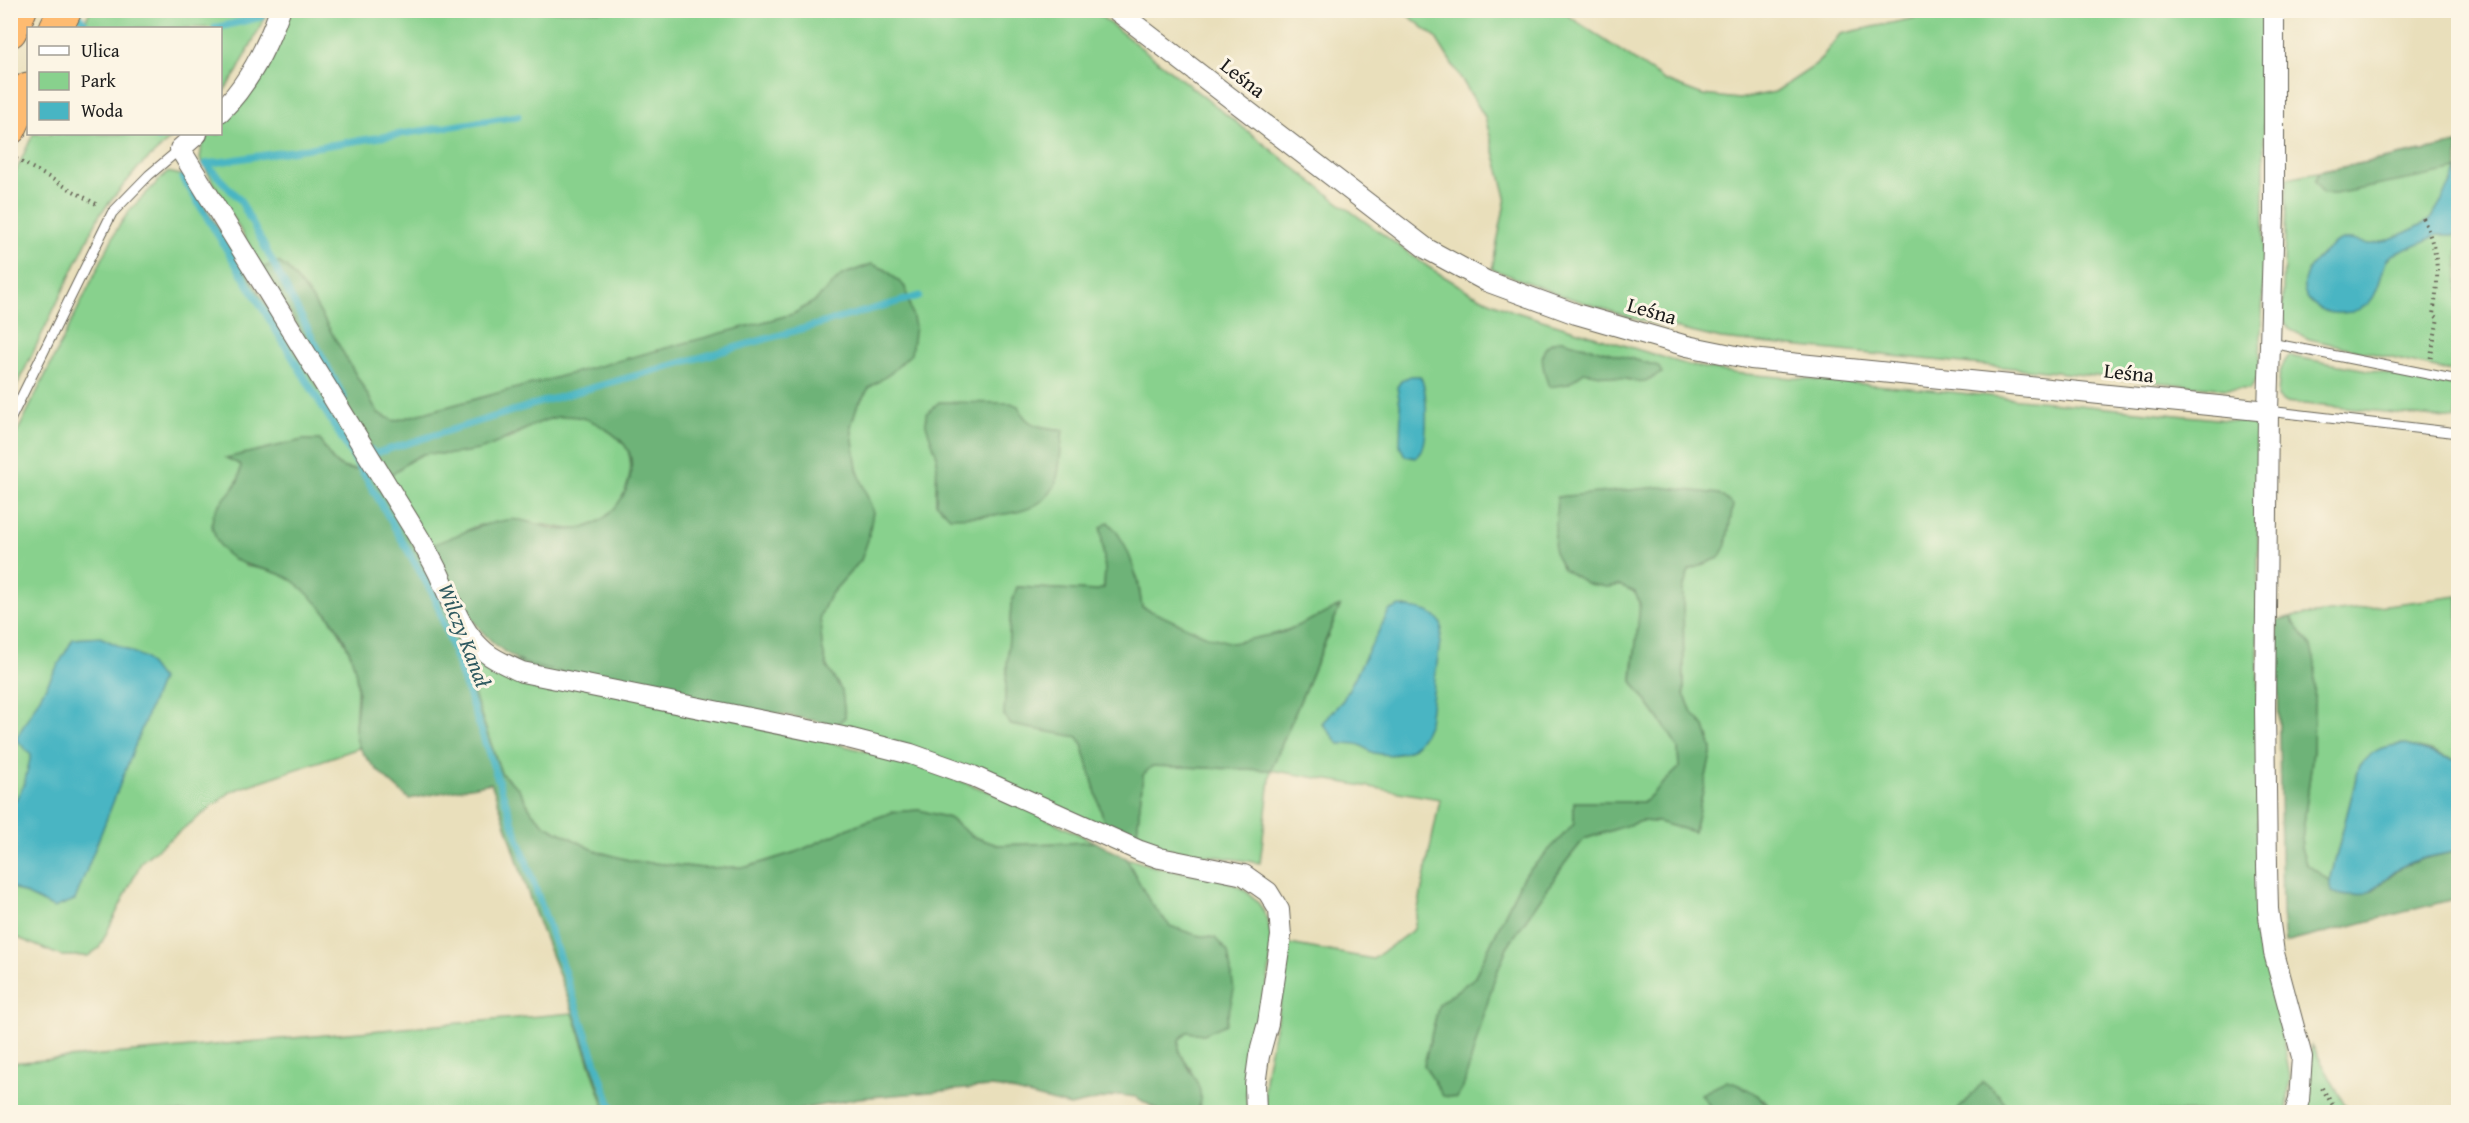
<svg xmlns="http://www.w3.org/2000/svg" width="2469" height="1123" viewBox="0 0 2469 1123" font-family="'Gentium Book Plus',serif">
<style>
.green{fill:#88d18d;stroke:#527654;stroke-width:1.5;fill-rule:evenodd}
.forest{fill:#6eb378;stroke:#45684a;stroke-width:1.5}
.water{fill:#48b5c3;stroke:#326870;stroke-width:1.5}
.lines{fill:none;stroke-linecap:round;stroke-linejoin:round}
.stream{stroke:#48b5c3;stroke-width:7}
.service-casing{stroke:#646054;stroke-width:11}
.minor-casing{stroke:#646054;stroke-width:22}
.motorway-casing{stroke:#646054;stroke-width:35}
.path{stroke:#646054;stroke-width:4;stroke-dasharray:1.5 4.5;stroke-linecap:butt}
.service{stroke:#fff;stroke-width:9}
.minor{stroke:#fff;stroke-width:20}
.motorway{stroke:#febb71;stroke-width:33}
.labels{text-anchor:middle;stroke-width:6;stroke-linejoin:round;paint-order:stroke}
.street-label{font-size:21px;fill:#1c1c1c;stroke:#fcf5e5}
.water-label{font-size:22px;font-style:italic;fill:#2e595f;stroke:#fcf5e5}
</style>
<rect width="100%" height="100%" fill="#fcf5e5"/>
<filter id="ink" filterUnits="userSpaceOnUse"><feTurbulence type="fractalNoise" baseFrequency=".0167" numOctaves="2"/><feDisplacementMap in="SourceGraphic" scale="12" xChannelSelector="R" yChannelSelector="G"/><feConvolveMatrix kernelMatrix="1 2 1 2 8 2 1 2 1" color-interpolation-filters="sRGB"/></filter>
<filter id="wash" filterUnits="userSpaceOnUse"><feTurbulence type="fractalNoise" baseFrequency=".008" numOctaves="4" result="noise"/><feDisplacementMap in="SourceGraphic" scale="24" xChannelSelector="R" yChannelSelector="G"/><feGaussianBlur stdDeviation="1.35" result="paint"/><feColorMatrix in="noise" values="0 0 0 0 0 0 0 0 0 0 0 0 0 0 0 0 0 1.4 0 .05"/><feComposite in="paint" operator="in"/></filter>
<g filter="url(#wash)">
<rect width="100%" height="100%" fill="#e9dfbb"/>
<path class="green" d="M 90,11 L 90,10 L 268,11 L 237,72 L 221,95 L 220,28 L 82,28 Z
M 287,11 L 1094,11 L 1342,205 L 1430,268 L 1473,294 L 1513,311 L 1688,365 L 1733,373 L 1911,388 L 2255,423 L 2258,431 L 2258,886 L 2262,935 L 2290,1076 L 2287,1112 L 2113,1112 L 2086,1106 L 2052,1107 L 2026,1112 L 2006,1105 L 1999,1095 L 1983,1083 L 1956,1112 L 1772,1112 L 1764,1099 L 1702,1094 L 1714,1112 L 1317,1112 L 1292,1107 L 1266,1112 C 1260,1080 1272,1046 1278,1014 C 1283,991 1286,968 1289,944 L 1373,959 L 1414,929 L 1440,799 L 1271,770 L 1260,863 L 1172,850 L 1136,842 L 1143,774 L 1152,766 L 1271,770 L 1340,607 C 1309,621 1268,641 1234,643 C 1213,644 1163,617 1142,607 L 1138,579 L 1117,532 L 1101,529 L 1105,570 L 1104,588 L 1096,591 L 1017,587 L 1011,605 L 1004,716 L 1011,725 L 1078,736 L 1082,743 L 1106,829 L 909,746 L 836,725 L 845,717 L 842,691 L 827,667 L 822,647 L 820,616 L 830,595 L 861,560 L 873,512 L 857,469 L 851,426 L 857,406 L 869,388 L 892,372 L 905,287 L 886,270 L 872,264 L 842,275 L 815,301 L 793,314 L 394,421 L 378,413 L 311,298 L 286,267 L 262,268 L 200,159 L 202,144 L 211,134 L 220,134 L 221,125 L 244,102 L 261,79 ZM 1562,340 L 1643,382 L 1584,372 L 1568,384 ZM 1018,406 C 1027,429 1042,426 1063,430 L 936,503 L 937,456 ZM 1719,558 L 1689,570 L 1683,589 L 1684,694 L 1692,712 L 1705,727 L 1712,749 L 1694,832 L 1658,822 L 1641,821 L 1584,839 L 1565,863 L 1507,947 L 1494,980 L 1424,1065 L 1439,1004 L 1474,978 L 1523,877 L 1574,824 L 1574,802 L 1644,802 L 1679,768 L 1678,749 L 1670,734 L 1632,681 C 1632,673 1633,665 1634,657 C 1637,631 1655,577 1607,587 Z
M 1403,11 L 1561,11 L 1666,81 L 1703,95 L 1739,99 L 1775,92 L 1816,65 L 1840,34 L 1948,11 L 2264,11 L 2264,277 L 2259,375 L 2250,389 L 2226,389 L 1721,339 L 1635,319 L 1560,295 L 1492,269 L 1506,197 L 1485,117 L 1436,38 Z
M 33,134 L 176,134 L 138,168 L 100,214 L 11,398 L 11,182 Z
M 2458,144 L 2458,373 L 2309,339 L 2289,329 L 2282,317 L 2287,178 Z
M 167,172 L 186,176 L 370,470 C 339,471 335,466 320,440 L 303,440 L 227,458 L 241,465 L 239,478 L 231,491 L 245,566 C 260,568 279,572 293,581 C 320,600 351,641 356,675 C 360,701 351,722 359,748 L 232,791 L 142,861 L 99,948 L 88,956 L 61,956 L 11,935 L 10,447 L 117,229 L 129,211 Z
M 2289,356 L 2458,386 L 2455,419 L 2284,402 L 2278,397 C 2279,381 2278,368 2289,356 Z
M 577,415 C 592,420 622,435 628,451 C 638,477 617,520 590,527 C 572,533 554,525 536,524 C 519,523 498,523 481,525 C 473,526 466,531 460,535 C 450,539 440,542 430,546 L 389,477 L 406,463 L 425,453 L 450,454 L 511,438 L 531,426 L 551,418 Z
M 2458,596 L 2458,761 C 2424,749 2386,731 2359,767 L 2330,881 L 2306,864 L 2301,848 L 2313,751 L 2311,647 L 2290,617 Z
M 457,632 L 469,649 L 915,764 L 993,793 L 1095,842 L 997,845 L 972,836 L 949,818 L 919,810 L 893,812 L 856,825 L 799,851 L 747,867 L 703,868 L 632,861 L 596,851 L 545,825 L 532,812 L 518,788 L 501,773 L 462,660 Z
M 1126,858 C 1137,861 1147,865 1157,867 C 1185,874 1216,873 1241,888 C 1314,931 1230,1050 1249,1112 L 1195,1112 L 1200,1106 L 1191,1069 L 1179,1053 L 1179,1040 L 1187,1032 L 1204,1034 L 1215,938 C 1201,936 1180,934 1169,926 C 1149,910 1138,880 1126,858 Z
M 573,1013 L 606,1112 L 11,1112 L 11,1063 Z
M 2312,1045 L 2349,1112 L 2304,1112 Z"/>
<path class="forest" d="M 2458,144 L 2458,170 L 2335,194 L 2323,194 L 2315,182 L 2319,172 Z
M 278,262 L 286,267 L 311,297 L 378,413 L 394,421 L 793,314 L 815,301 L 842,275 L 872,264 L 886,270 L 905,287 L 915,326 L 911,354 L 892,372 L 869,388 L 857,406 L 851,426 L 857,469 L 873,512 L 868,540 L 861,560 L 830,595 L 820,616 L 822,647 L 827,667 L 842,691 L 845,717 L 836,725 L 560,672 C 548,670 535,668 524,663 C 474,640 455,591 430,546 C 456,536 479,524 507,520 C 523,517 541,527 556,529 C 589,533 612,519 626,490 C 631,479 634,461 628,450 C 624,442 612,433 604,428 C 560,397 524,435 482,449 C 472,452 460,453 450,454 C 442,455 431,452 423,454 C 410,459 400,468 389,477 L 262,268 Z
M 1562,340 L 1658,366 L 1662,373 L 1643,382 L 1584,372 L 1568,384 L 1549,387 C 1542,367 1534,344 1562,340 Z
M 939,402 L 1011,403 L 1018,406 C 1027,428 1041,427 1063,430 C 1061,443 1060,475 1055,485 C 1038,521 982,515 950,517 L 936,503 L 937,456 L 926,425 L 926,414 Z
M 303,440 L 320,440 C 335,467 339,471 370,470 L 428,569 L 457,632 L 462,660 L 501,773 L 518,788 L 532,812 L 545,825 L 596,851 L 632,861 L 703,868 L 747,867 L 799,851 L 856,825 L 893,812 L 919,810 L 949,818 L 972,836 L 997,845 L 1095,842 L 1126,858 L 1150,902 L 1170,926 L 1196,935 L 1215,938 L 1228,952 L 1234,990 L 1226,1024 L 1204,1034 L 1187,1032 L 1179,1040 C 1179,1045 1178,1051 1181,1055 C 1190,1073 1210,1091 1195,1112 L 1161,1112 L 1136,1097 L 1119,1095 L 1070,1106 L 1001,1088 L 990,1087 L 859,1098 L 787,1112 L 606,1112 C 588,1045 560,979 535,913 C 519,870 508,826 491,783 L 409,799 C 394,785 367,764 359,746 C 351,729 358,714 358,696 C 358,668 347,638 329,616 C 319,605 305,590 293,581 C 264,561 226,575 213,530 C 207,507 231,497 239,479 C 240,475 240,470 241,465 L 226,458 Z
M 1660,487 L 1719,494 L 1733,505 L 1726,545 L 1719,558 L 1689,570 L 1683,589 L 1684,694 L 1692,712 L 1705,727 L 1712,749 L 1694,832 L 1658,822 L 1641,821 L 1584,839 L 1565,863 L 1507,947 L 1494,980 L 1463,1088 L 1457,1098 L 1443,1096 L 1424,1065 L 1439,1004 L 1474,978 L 1523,877 L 1574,824 L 1574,802 L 1644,802 L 1679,768 L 1678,749 L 1670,734 L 1632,681 L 1640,604 L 1635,592 L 1619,585 L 1607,587 L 1588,584 L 1563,569 L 1554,552 L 1557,497 Z
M 1108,522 C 1130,543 1138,578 1142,607 L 1207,636 L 1232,643 L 1284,632 L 1340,606 L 1271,770 L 1152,766 L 1143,775 L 1136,842 L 1106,829 L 1082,743 L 1078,737 L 1011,725 L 1004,715 L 1011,605 L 1017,587 L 1095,591 L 1104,588 L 1105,570 L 1101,528 Z
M 2290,617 L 2311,647 L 2315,663 L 2313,751 L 2301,848 L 2306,864 L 2330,881 L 2333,892 L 2373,890 L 2404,866 L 2422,859 L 2458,851 L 2458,898 L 2285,943 L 2282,913 L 2277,620 Z
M 1727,1081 C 1747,1087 1761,1095 1772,1112 L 1714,1112 L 1701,1094 Z
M 1983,1082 L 1999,1095 L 2006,1105 L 2026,1112 L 2052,1107 L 2087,1106 L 2113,1112 L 1956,1112 Z"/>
<path class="water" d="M 2458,170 L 2458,235 L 2438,235 L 2392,255 L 2387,259 C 2377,283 2380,305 2351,312 C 2343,313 2335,314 2328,312 C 2296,300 2298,277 2320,256 C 2326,250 2334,243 2342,240 C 2353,238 2359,243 2369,244 C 2379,246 2418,227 2428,221 C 2433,218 2454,178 2458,170 Z
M 1410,376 L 1420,376 C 1428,389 1428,437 1422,451 C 1420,454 1418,456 1416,458 L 1405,456 L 1400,446 L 1401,410 L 1397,387 L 1401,381 Z
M 1399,606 C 1414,609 1438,609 1442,627 L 1429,722 C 1419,750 1403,759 1374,753 C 1369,752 1366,748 1362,746 C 1355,742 1346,744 1339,744 L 1322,723 L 1343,700 L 1389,611 Z
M 100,637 L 145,658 L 161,679 L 75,900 L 54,908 L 11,887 L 11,808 L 24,785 L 31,755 L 16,739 L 73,639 Z
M 2403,744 L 2458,761 L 2458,851 C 2441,855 2419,857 2403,866 C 2378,882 2367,906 2332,892 L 2330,881 L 2359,767 C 2372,749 2382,747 2403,744 Z"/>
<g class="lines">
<path class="stream" d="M 76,11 L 88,28
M 215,28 L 261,17
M 155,134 L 158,138
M 206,164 L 240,200 L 344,398
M 206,164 L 518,116
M 183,178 L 372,488 L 435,598 L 613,1112
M 371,450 L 373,454 L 545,401 L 919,296"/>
</g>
</g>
<g filter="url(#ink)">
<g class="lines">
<g class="service-casing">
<path id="service" d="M 2271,343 L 2458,380
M 2268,411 L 2458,433
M 10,420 L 112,213 L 149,175 L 180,149"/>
</g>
<g class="minor-casing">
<path id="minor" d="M 1116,10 L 1427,249 L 1486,281 L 1576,314 L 1687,346 L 1751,359 L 2268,411
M 2274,10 L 2274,212 L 2268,411 L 2265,709 L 2267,866 L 2268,909 L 2274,953 L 2302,1057 L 2299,1100 L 2295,1112
M 220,112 C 249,84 267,47 280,10
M 197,134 L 180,149 L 415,531 C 423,544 431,558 438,572 C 451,599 460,632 485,652 C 496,661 509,666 522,672 L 848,738 L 911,754 L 973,776 L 1140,851 L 1160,858 L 1244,875 L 1268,892 L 1279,910 L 1281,936 L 1268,1023 L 1259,1056 L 1255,1085 L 1256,1112"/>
</g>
<g class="motorway-casing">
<path id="motorway" d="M 56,28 L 65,10
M 10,31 L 20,10
M 10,128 L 28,89"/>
</g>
<path class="path" d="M 11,156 L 98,205
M 2423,218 C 2439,255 2440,274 2433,314 L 2438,318 L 2430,361
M 2322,1088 L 2337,1112"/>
<use href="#service" class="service"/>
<use href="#minor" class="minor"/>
<use href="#motorway" class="motorway"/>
</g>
</g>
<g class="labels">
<g class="street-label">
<text transform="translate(1243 78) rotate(38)" y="7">Leśna</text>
<text transform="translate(1652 311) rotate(16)" y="7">Leśna</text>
<text transform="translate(2129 373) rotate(6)" y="7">Leśna</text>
</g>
<g class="water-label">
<text transform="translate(465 635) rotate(69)" y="8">Wilczy Kanał</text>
</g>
</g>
<rect width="2469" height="1123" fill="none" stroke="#fcf5e5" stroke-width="36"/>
<rect x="27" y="27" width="195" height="108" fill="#fcf5e5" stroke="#a29e95" stroke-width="1.5"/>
<rect x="39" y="46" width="30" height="9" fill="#ffffff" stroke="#a29e95" stroke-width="1.5"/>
<text x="81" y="57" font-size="18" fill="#1c1c1c">Ulica</text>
<rect x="39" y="72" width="30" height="18" fill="#88d18d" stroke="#a29e95" stroke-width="1.5"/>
<text x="81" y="87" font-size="18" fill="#1c1c1c">Park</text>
<rect x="39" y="102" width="30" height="18" fill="#48b5c3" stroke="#a29e95" stroke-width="1.5"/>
<text x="81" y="117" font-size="18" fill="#1c1c1c">Woda</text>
</svg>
